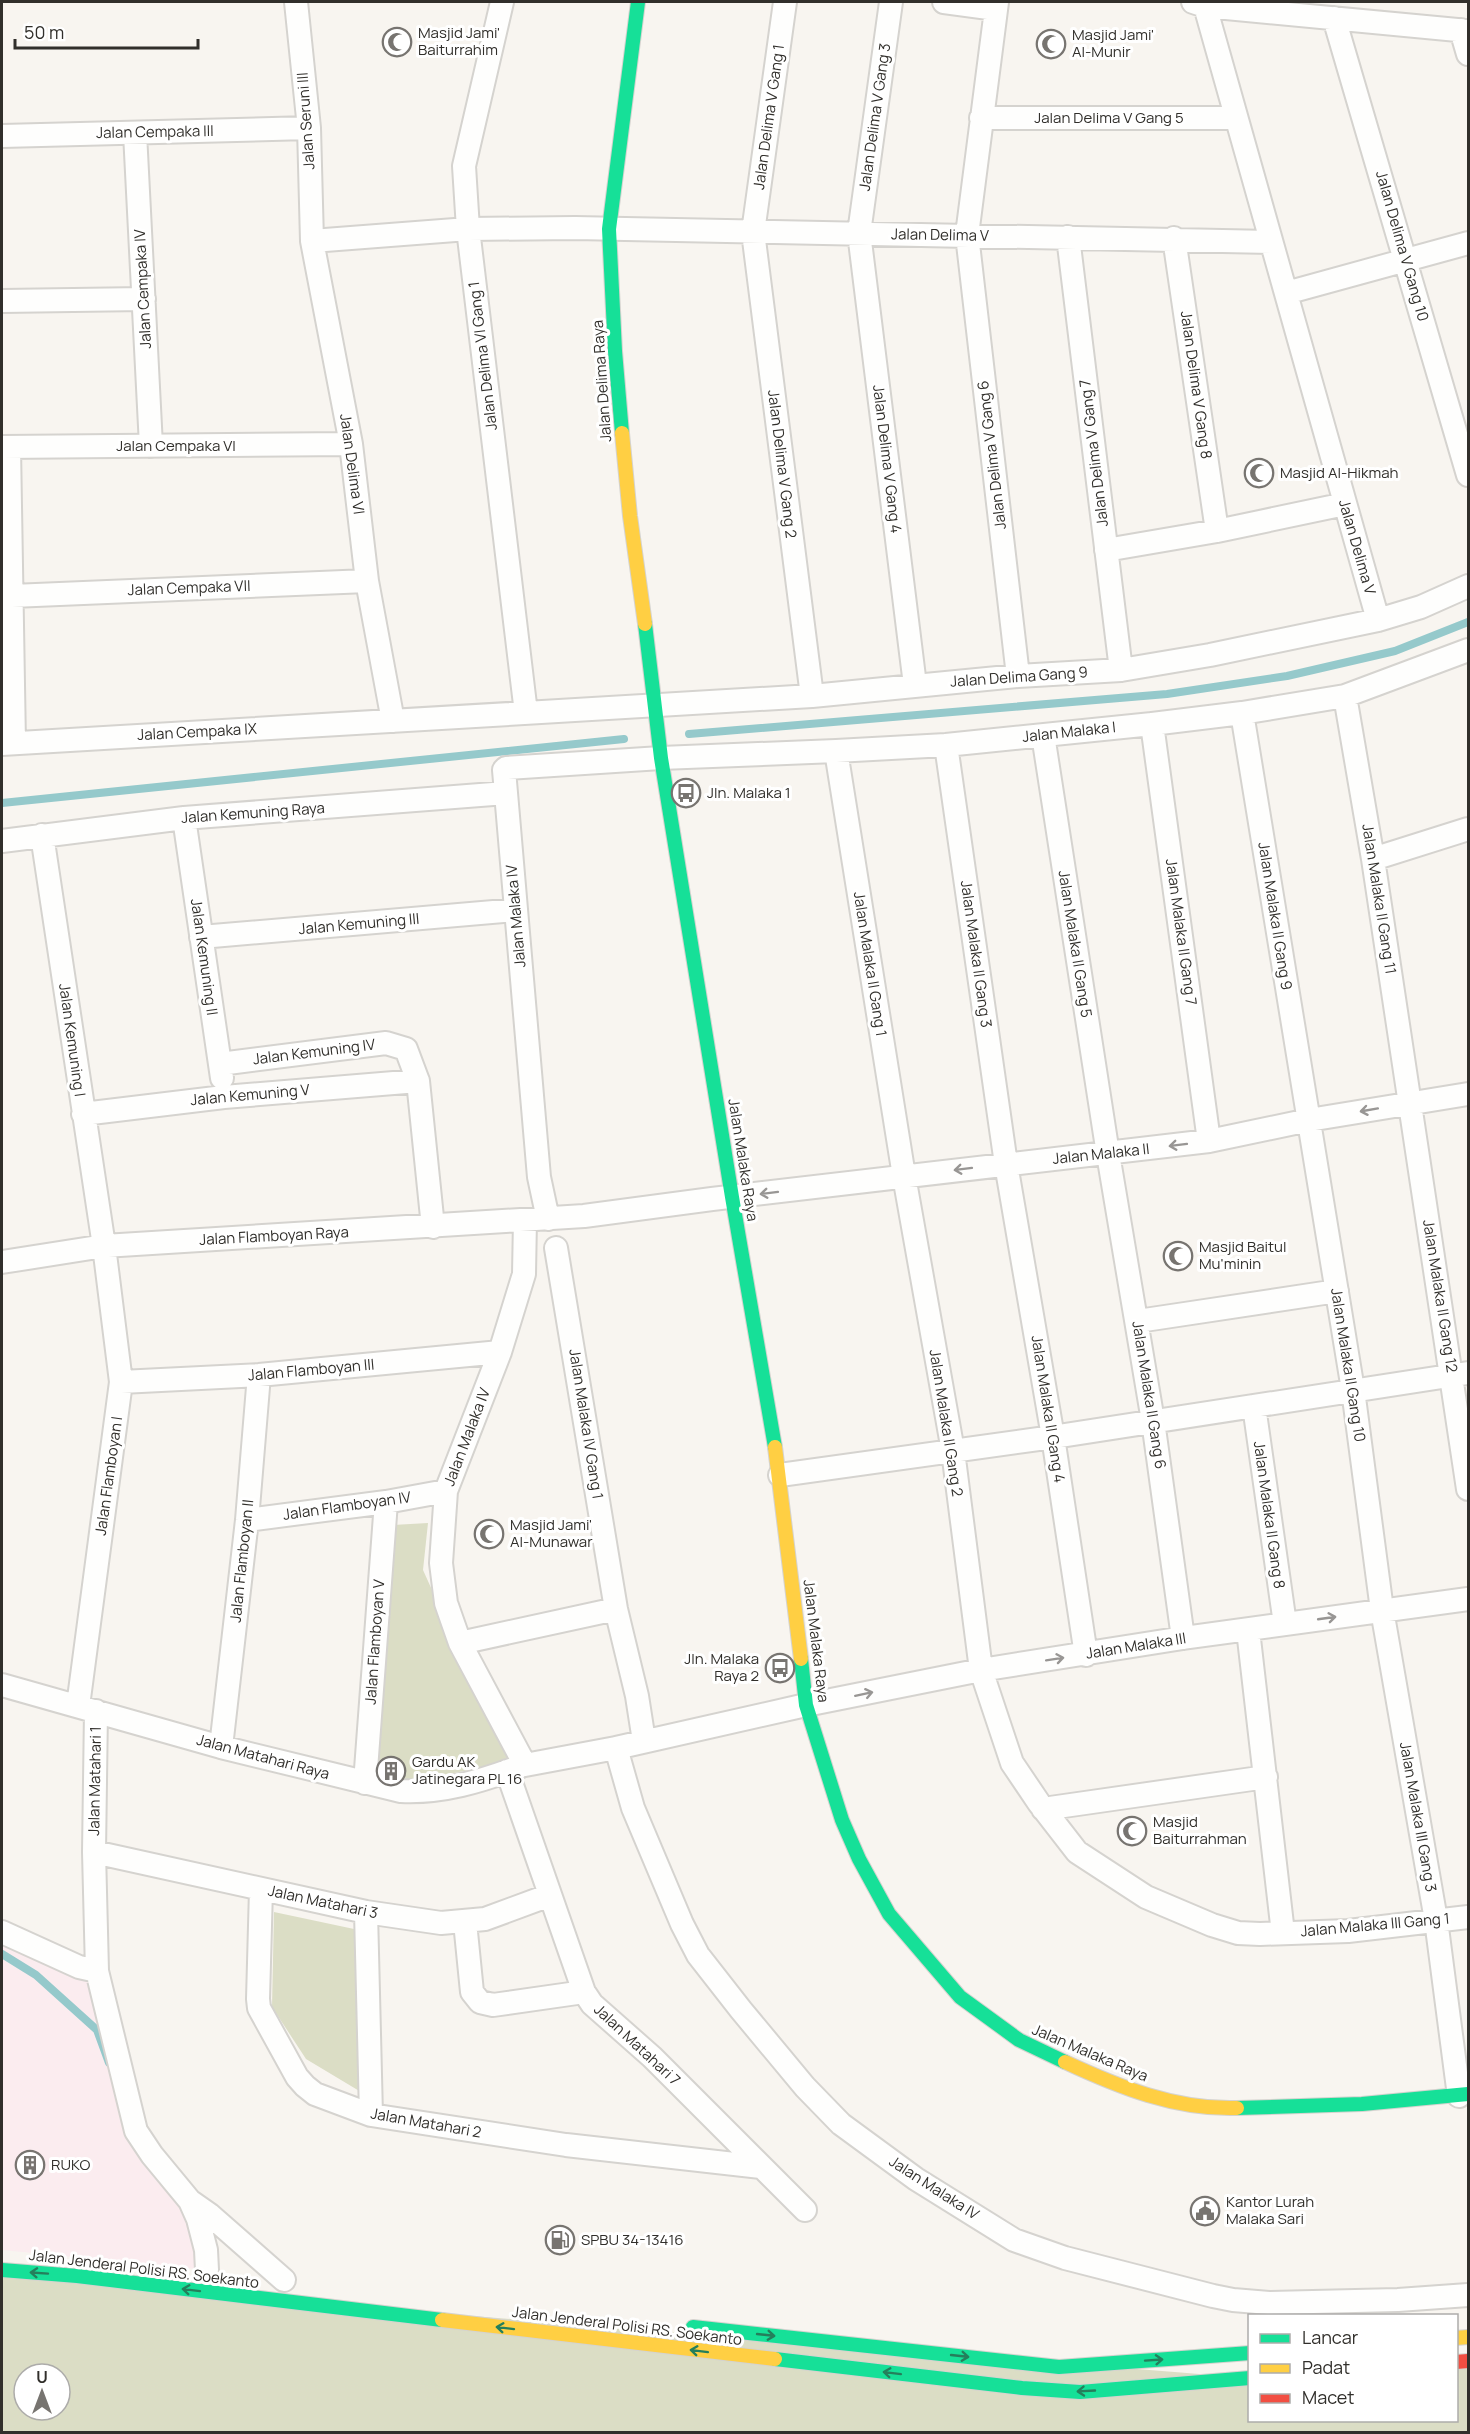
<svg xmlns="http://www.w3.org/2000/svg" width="1470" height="2434" viewBox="0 0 1470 2434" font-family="Manrope,sans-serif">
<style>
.commercial{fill:#fbecef}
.green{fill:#dbddc5;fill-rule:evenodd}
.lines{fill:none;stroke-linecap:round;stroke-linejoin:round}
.stream{stroke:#95c9cb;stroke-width:8}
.street-casing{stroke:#d5d3cf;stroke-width:26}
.fast-casing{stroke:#d5d3cf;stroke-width:16}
.slow-casing{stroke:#d5d3cf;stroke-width:16}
.jam-casing{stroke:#d5d3cf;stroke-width:16}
.street{stroke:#fefefd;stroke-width:22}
.fast{stroke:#16e098;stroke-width:14}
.slow{stroke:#ffcf43;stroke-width:14}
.jam{stroke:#f24e42;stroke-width:14}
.oneway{stroke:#989694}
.oneway2{stroke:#257f5c}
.labels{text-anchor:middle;stroke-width:6;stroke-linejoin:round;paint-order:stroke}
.poi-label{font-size:15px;fill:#312f2b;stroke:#fff;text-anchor:start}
.street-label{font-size:15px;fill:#312f2b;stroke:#fff}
</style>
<rect width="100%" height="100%" fill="#f8f5f0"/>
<path class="commercial" d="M 2,1930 L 91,1971 L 136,2131 L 190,2201 L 207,2270 L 2,2250 Z"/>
<path class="green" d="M 428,1523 L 423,1570 L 509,1761 L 400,1785 L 376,1777 L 393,1525 Z
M 274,1912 L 354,1929 L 361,2092 L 306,2059 L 272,2007 Z
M 2,2270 L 249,2298 L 1249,2378 L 1250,2420 L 1456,2420 L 1457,2362 L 1468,2361 L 1468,2432 L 2,2432 ZM 24,2374 L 60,2374 L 60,2410 L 24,2410 Z"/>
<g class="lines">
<path class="stream" d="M 689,734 L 1167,694 L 1287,676 L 1395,651 L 1468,622
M 2,803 L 624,739
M 2,1954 L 36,1975 L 97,2030 L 109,2063"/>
<g class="street-casing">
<path id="street" d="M 296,2 L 309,128 L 312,241 L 351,444 L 367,581 L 393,721
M 502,2 L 464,166 L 468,229 L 526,713
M 785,2 L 753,232 L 812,696
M 891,2 L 859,233 L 915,685
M 944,2 L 996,9
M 997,2 L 967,235 L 1018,676
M 1193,2 L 1205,6 L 1468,31
M 1205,2 L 1205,6 L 1378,620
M 1334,18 L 1468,475
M 1461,30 L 1468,54
M 981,118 L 1236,118
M 135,133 L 151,446
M 2,136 L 309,128
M 1068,237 L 1121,670
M 1174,238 L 1217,531
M 312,241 L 468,229 L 575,228 L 1271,242
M 1286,293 L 1468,243
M 2,301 L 144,299
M 2,447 L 351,444
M 9,447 L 14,743
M 1106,550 L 1217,531 L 1345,504
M 12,596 L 367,581
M 1345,696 L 1373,859 L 1468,1489
M 1242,713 L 1353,1390 L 1382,1610 L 1436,1920 L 1459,2096
M 1152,724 L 1209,1141
M 1043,735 L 1108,1154 L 1153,1421 L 1183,1638
M 2,744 L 812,696 L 1018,676 L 1121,670 L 1210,655 L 1378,620 L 1421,607 L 1468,586
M 946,745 L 1006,1164 L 1053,1437 L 1086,1655
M 836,751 L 904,1176 L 953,1451 L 981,1670 L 1012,1763 L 1039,1803 L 1077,1852 L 1146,1897 L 1212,1925 L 1238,1933 L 1260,1934 L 1348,1931 L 1468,1917
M 184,818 L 222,1078
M 42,835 L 104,1246 L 121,1382 L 78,1706
M 2,841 L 184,818 L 506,793
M 1373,859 L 1468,829
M 201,937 L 516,910
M 220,1064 L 386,1043 L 406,1049 L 418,1081 L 433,1227
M 83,1114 L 224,1097 L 418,1081
M 548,1219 L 539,1177 L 506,793 L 504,770 L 506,768 L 661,758 L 836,751 L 946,745 L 1152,724 L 1242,713 L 1345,696 L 1468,650
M 525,1220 L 524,1274 L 500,1352 L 446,1491 L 441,1563 L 446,1603 L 460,1643 L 525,1765 L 616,1748 L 633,1808 L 682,1924 L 698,1955 L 741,2010 L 805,2087 L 841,2124 L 916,2179 L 1014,2240 L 1065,2258 L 1213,2296 L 1233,2300 L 1269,2303 L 1398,2300 L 1468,2295
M 556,1248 L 616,1609 L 637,1696 L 644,1741
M 2,1262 L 104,1246 L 584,1216 L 712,1199 L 1209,1141 L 1309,1120 L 1468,1094
M 1138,1321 L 1337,1291
M 121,1382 L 259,1375 L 500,1352
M 1254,1406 L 1285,1624
M 780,1475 L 1053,1437 L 1468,1373
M 247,1520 L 386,1502 L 446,1491
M 1248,1630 L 1283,1933
M 460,1643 L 616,1609
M 2,1685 L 221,1747 L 401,1791 C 443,1793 481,1781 519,1767
M 96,1711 L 94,1852 L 97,1971 L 136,2131 L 152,2155 L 190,2201 L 198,2219 L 206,2250 L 207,2270
M 221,1747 L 247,1520 L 259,1375
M 616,1748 L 806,1705 L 981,1670 L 1183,1638 L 1468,1599
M 507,1771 L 584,1992 L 592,2004 L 652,2057 L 805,2210
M 365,1783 L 386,1502
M 1043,1809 L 1266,1777
M 94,1852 L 366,1912 L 441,1923 L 485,1919 L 550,1895
M 261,1889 L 258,1999 L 259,2008 L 297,2077 L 305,2086 L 315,2094 L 371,2115 L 566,2145 L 761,2167
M 366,1912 L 371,2115
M 465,1922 L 472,1992 L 480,2002 L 493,2005 L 584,1992
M 2,1932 L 79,1967 L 97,1971
M 190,2201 L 210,2215 L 284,2280"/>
</g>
<g class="fast-casing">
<path id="fast" d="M 622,433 L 615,351 L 609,229 L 638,2
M 645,624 L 661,758 L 732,1197 L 775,1447
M 801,1659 L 806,1705 L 842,1820 L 859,1859 L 889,1914 L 960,1997 L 1019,2040 L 1065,2062
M 1237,2108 L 1362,2104 L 1468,2094
M 2,2270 L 77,2276 L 442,2320
M 693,2327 L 1059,2367 L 1250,2353
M 775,2359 L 1022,2388 L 1080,2392 L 1250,2378"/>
</g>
<g class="slow-casing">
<path id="slow" d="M 622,433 L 630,516 L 645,624
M 775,1447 L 801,1659
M 1065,2062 C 1119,2087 1175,2110 1237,2108
M 442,2320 L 775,2359
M 1456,2338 L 1468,2337"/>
</g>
<g class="jam-casing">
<path id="jam" d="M 1456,2362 L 1468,2361"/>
</g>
<use href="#street" class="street"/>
<use href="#fast" class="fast"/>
<use href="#slow" class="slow"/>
<use href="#jam" class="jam"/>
</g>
<defs><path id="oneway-shaft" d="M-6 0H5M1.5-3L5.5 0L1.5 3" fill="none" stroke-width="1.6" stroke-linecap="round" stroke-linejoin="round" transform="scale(1.5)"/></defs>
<g class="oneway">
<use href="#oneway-shaft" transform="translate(1369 1110) rotate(170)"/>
<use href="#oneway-shaft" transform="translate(1178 1145) rotate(173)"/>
<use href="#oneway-shaft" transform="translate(963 1169) rotate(173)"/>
<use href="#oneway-shaft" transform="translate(769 1193) rotate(173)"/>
<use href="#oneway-shaft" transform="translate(1327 1618) rotate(-8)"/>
<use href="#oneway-shaft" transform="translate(1055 1659) rotate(-9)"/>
<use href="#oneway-shaft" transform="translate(864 1694) rotate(-12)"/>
</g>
<g class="oneway2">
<use href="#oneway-shaft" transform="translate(39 2273) rotate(-176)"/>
<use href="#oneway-shaft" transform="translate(191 2290) rotate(-173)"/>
<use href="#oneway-shaft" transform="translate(505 2328) rotate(-173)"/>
<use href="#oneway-shaft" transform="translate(766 2335) rotate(6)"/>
<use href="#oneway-shaft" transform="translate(699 2351) rotate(-173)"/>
<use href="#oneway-shaft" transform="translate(960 2356) rotate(6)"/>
<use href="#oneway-shaft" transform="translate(1154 2360) rotate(-4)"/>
<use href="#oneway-shaft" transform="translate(892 2373) rotate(-173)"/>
<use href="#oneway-shaft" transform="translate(1086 2391) rotate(177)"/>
</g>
<defs>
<g id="mosque-ring" transform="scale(1.5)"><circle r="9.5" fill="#fff" stroke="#777470" stroke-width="1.5"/><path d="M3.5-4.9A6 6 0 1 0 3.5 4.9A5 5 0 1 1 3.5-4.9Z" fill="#777470"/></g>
<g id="bus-ring" transform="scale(1.5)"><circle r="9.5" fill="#fff" stroke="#777470" stroke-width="1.5"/><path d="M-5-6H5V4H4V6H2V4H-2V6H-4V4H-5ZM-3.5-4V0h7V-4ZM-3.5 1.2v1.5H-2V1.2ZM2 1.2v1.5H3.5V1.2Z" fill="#777470"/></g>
<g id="building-ring" transform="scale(1.5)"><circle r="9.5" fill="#fff" stroke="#777470" stroke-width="1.5"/><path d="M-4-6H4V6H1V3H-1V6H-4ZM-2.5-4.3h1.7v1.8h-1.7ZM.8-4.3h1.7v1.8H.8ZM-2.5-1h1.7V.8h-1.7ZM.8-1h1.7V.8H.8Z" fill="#777470"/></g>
<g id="civic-ring" transform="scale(1.5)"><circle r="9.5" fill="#fff" stroke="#777470" stroke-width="1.5"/><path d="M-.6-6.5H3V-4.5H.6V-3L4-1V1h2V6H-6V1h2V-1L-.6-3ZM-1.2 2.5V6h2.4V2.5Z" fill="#777470"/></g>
<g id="fuel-ring" transform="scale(1.5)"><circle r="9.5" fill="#fff" stroke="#777470" stroke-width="1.5"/><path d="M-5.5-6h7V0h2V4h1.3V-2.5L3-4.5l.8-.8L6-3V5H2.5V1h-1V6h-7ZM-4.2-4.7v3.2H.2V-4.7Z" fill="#777470"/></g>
</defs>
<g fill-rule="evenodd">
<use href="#mosque-ring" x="397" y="42"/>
<use href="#mosque-ring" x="1051" y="44"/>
<use href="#mosque-ring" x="1259" y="473"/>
<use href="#bus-ring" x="686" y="793"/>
<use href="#mosque-ring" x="1178" y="1256"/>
<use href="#mosque-ring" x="489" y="1534"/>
<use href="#bus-ring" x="780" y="1668"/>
<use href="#building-ring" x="391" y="1771"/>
<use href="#mosque-ring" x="1132" y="1831"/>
<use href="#building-ring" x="30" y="2165"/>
<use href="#civic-ring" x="1205" y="2211"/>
<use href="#fuel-ring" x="560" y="2240"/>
</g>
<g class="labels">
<g class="poi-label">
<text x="418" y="38">Masjid Jami'<tspan x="418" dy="17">Baiturrahim</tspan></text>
<text x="1072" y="40">Masjid Jami'<tspan x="1072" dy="17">Al-Munir</tspan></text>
<text x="1280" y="478">Masjid Al-Hikmah</text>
<text x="707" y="798">Jln. Malaka 1</text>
<text x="1199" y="1252">Masjid Baitul<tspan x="1199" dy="17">Mu'minin</tspan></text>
<text x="510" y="1530">Masjid Jami'<tspan x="510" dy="17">Al-Munawar</tspan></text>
<text x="759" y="1664" text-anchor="end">Jln. Malaka<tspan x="759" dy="17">Raya 2</tspan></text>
<text x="412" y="1767">Gardu AK<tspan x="412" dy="17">Jatinegara PL 16</tspan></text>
<text x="1153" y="1827">Masjid<tspan x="1153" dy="17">Baiturrahman</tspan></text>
<text x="51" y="2170">RUKO</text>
<text x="1226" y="2207">Kantor Lurah<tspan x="1226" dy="17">Malaka Sari</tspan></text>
<text x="581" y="2245">SPBU 34-13416</text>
</g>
<g class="street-label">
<text transform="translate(769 117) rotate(-82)" y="5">Jalan Delima V Gang 1</text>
<text transform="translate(875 117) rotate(-82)" y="5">Jalan Delima V Gang 3</text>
<text x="1109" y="123">Jalan Delima V Gang 5</text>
<text transform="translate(306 121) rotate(-94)" y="5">Jalan Seruni III</text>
<text transform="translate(155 132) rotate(-1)" y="5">Jalan Cempaka III</text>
<text transform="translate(940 235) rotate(1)" y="5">Jalan Delima V</text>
<text transform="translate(1402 246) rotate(74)" y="5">Jalan Delima V Gang 10</text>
<text transform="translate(143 289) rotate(-93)" y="5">Jalan Cempaka IV</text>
<text transform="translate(483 356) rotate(-97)" y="5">Jalan Delima VI Gang 1</text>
<text transform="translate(602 381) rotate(-94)" y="5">Jalan Delima Raya</text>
<text transform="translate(1196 385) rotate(82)" y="5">Jalan Delima V Gang 8</text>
<text x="176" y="451">Jalan Cempaka VI</text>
<text transform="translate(1094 453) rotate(-97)" y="5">Jalan Delima V Gang 7</text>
<text transform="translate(992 455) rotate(-97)" y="5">Jalan Delima V Gang 6</text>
<text transform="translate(887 459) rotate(83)" y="5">Jalan Delima V Gang 4</text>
<text transform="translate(352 464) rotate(82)" y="5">Jalan Delima VI</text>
<text transform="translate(782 464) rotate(83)" y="5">Jalan Delima V Gang 2</text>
<text transform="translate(1357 547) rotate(74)" y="5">Jalan Delima V</text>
<text transform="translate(189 588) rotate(-2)" y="5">Jalan Cempaka VII</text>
<text transform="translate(1019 677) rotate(-4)" y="5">Jalan Delima Gang 9</text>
<text transform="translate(197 732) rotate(-3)" y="5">Jalan Cempaka IX</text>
<text transform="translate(1069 732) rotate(-6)" y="5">Jalan Malaka I</text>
<text transform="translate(253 813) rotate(-4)" y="5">Jalan Kemuning Raya</text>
<text transform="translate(1379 899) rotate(81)" y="5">Jalan Malaka II Gang 11</text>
<text transform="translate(516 916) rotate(-95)" y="5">Jalan Malaka IV</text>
<text transform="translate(1275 916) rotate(81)" y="5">Jalan Malaka II Gang 9</text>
<text transform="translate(359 924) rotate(-5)" y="5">Jalan Kemuning III</text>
<text transform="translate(1181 932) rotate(82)" y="5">Jalan Malaka II Gang 7</text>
<text transform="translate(1075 944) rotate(81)" y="5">Jalan Malaka II Gang 5</text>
<text transform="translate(976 954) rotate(82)" y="5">Jalan Malaka II Gang 3</text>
<text transform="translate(204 957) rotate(82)" y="5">Jalan Kemuning II</text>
<text transform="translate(870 964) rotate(81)" y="5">Jalan Malaka II Gang 1</text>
<text transform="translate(72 1040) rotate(82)" y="5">Jalan Kemuning I</text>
<text transform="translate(314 1052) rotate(-7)" y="5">Jalan Kemuning IV</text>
<text transform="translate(250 1095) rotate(-5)" y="5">Jalan Kemuning V</text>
<text transform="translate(1101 1154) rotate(-6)" y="5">Jalan Malaka II</text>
<text transform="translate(743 1160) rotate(81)" y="5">Jalan Malaka Raya</text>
<text transform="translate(274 1236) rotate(-3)" y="5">Jalan Flamboyan Raya</text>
<text transform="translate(1440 1296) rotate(81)" y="5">Jalan Malaka II Gang 12</text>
<text transform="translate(1348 1365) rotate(81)" y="5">Jalan Malaka II Gang 10</text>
<text transform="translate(311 1370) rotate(-5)" y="5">Jalan Flamboyan III</text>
<text transform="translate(1149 1395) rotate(81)" y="5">Jalan Malaka II Gang 6</text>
<text transform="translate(1048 1409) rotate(81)" y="5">Jalan Malaka II Gang 4</text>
<text transform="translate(946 1423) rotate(81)" y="5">Jalan Malaka II Gang 2</text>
<text transform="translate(586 1424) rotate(81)" y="5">Jalan Malaka IV Gang 1</text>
<text transform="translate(467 1437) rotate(-69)" y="5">Jalan Malaka IV</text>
<text transform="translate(109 1476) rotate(-82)" y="5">Jalan Flamboyan I</text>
<text transform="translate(347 1506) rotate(-8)" y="5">Jalan Flamboyan IV</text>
<text transform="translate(1269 1515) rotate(82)" y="5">Jalan Malaka II Gang 8</text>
<text transform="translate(242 1561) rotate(-84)" y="5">Jalan Flamboyan II</text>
<text transform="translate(816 1641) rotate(83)" y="5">Jalan Malaka Raya</text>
<text transform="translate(375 1642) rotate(-86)" y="5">Jalan Flamboyan V</text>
<text transform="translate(1136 1646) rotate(-9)" y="5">Jalan Malaka III</text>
<text transform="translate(263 1757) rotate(15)" y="5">Jalan Matahari Raya</text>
<text transform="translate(95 1781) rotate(-89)" y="5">Jalan Matahari 1</text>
<text transform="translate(1418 1817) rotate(80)" y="5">Jalan Malaka III Gang 3</text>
<text transform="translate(323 1902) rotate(12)" y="5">Jalan Matahari 3</text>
<text transform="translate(1375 1925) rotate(-5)" y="5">Jalan Malaka III Gang 1</text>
<text transform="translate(637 2045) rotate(43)" y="5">Jalan Matahari 7</text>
<text transform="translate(1090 2053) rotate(23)" y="5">Jalan Malaka Raya</text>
<text transform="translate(426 2123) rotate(10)" y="5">Jalan Matahari 2</text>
<text transform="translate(934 2188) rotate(33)" y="5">Jalan Malaka IV</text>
<text transform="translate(144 2269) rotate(7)" y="5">Jalan Jenderal Polisi RS. Soekanto</text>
<text transform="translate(627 2326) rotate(7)" y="5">Jalan Jenderal Polisi RS. Soekanto</text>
</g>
</g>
<rect width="1470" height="2434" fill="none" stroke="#312f2b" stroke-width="6"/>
<rect x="1248" y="2314" width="210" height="108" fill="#ffffff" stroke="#adacaa" stroke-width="1.5"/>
<rect x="1260" y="2334" width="30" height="9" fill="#16e098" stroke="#adacaa" stroke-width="1.5"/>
<text x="1302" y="2344" font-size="18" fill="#312f2b">Lancar</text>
<rect x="1260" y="2364" width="30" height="9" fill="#ffcf43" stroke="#adacaa" stroke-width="1.5"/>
<text x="1302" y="2374" font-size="18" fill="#312f2b">Padat</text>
<rect x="1260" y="2394" width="30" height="9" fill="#f24e42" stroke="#adacaa" stroke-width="1.5"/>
<text x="1302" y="2404" font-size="18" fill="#312f2b">Macet</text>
<g transform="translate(42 2392)"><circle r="28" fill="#ffffff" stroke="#adacaa" stroke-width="1.5"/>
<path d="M0-4.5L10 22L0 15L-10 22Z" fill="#777470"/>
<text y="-9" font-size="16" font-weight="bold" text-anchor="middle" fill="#312f2b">U</text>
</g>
<path d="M15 39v9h183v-9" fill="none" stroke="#312f2b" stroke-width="3"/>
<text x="24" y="39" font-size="18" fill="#312f2b" stroke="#ffffff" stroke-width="4.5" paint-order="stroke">50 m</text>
</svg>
